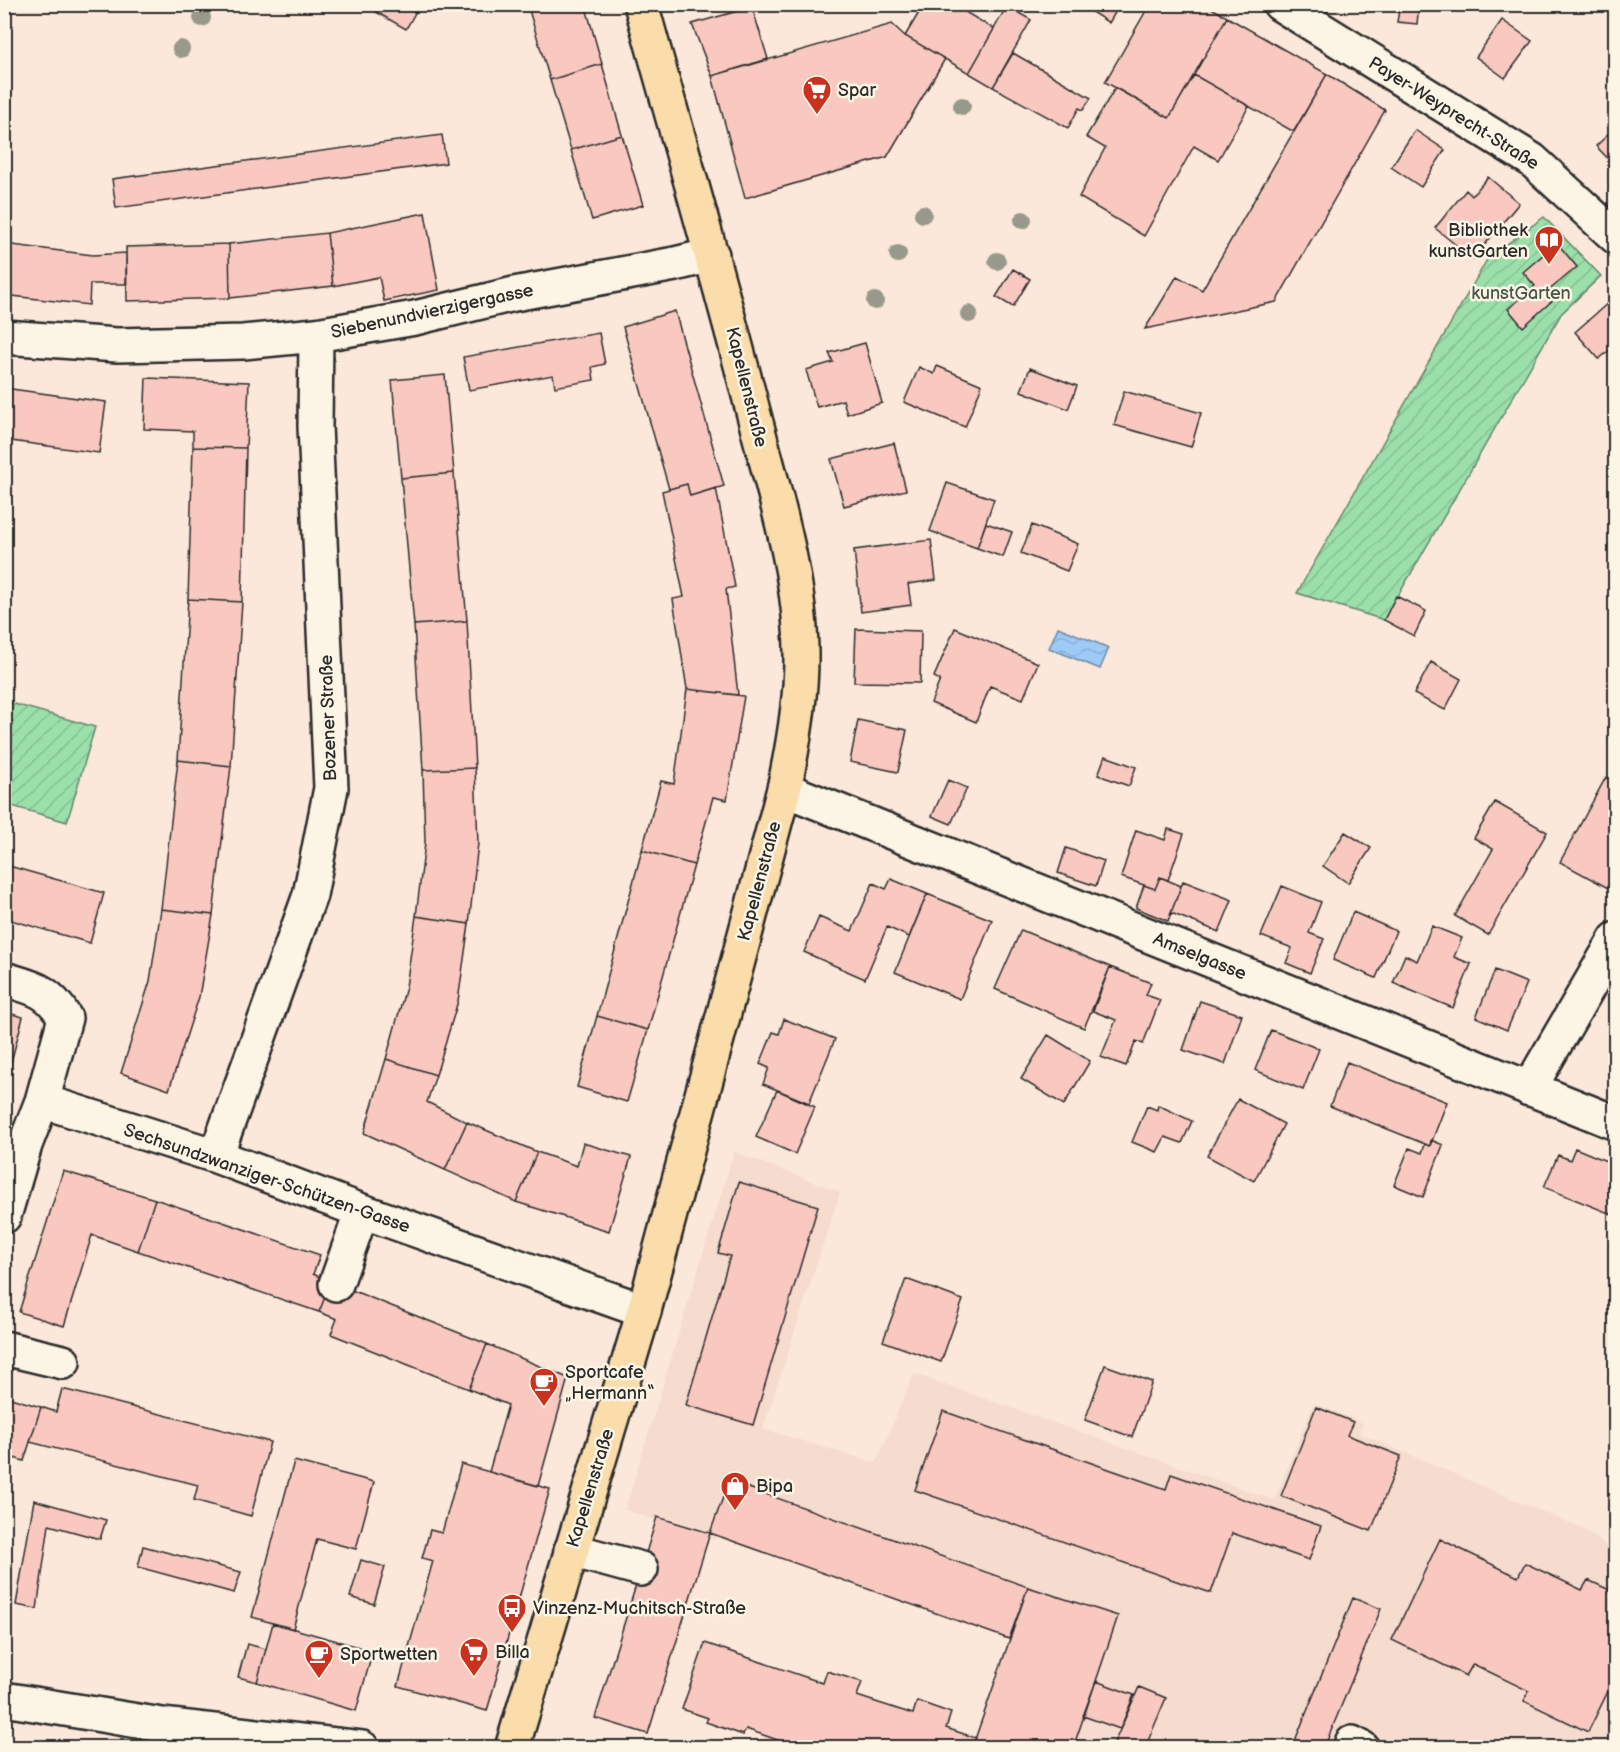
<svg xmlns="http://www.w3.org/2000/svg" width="1620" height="1752" viewBox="0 0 1620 1752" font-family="'Balsamiq Sans',sans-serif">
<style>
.built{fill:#f6dbcf}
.garden{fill:url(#garden-furrows);stroke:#63856b;stroke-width:1.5}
.water{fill:url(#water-waves);stroke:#6f8aa5;stroke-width:1.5}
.building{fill:#f9c9c1;stroke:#2b2b2b;stroke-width:1.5}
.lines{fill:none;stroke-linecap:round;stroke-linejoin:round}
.minor-casing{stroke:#2b2b2b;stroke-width:38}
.major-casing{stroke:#2b2b2b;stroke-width:38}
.minor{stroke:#fcf5e5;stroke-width:33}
.major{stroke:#fbddab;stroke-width:33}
.tree{fill:#98998b}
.labels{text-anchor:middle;stroke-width:5;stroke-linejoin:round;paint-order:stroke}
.poi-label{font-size:18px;fill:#2b2b2b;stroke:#fcf5e5;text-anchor:start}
.street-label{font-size:18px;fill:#2b2b2b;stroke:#fcf5e5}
.park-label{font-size:18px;fill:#47584b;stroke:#fcf5e5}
</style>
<defs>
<pattern id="garden-furrows" width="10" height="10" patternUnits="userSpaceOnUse" patternTransform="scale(1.5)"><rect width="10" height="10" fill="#9bdfab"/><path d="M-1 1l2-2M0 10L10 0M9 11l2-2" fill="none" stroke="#86c093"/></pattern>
<pattern id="water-waves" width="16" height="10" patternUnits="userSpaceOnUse" patternTransform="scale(1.5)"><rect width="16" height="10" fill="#9dcaf7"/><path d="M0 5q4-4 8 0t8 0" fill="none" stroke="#87aed4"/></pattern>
</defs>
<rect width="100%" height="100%" fill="#fbe8da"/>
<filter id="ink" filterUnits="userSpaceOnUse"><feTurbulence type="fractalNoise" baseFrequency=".0167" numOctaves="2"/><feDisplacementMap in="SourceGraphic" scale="12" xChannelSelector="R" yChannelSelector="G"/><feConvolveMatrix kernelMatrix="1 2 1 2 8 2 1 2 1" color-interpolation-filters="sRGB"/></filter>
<g filter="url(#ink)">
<path class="built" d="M 734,1152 L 840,1192 L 763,1429 L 876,1463 L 914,1374 L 1274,1500 L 1314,1403 L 1363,1423 L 1359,1433 L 1585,1530 L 1615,1552 L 1615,1747 L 972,1747 L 1009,1639 L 723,1538 L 713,1539 L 625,1510 Z"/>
<path class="garden" d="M 1544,217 L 1601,276 L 1561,314 L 1384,620 L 1297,593 L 1488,258 Z
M 4,701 L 95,727 L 67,822 L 5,804 Z"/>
<path class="water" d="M 1058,627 L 1109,648 L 1100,669 L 1049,648 Z"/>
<path class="building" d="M 362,4 L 420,4 L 406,29 Z
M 535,4 L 585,4 L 602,64 L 550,80 L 528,7 Z
M 924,4 L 952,4 L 994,29 L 969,73 L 905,36 Z
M 1079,4 L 1120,4 L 1109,23 Z
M 1150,4 L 1205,4 L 1227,17 L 1169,118 L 1105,82 Z
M 1400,4 L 1419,4 L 1417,24 L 1397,22 Z
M 1007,6 L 1031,20 L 993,87 L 969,73 Z
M 752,7 L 768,59 L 712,76 L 692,24 Z
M 1227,17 L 1327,74 L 1294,132 L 1194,75 Z
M 1502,20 L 1532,41 L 1505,78 L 1476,57 Z
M 892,24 L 905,36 L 945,59 L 887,157 L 745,198 L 712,76 Z
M 1013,53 L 1091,98 L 1083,110 L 1079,108 L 1068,128 L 993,87 Z
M 602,64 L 622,135 L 571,150 L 550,80 Z
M 1327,74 L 1385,110 L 1276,302 L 1145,329 L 1177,276 L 1202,290 Z
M 1194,75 L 1249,106 L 1218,160 L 1194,146 L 1144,236 L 1079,197 L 1105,148 L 1086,137 L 1115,88 L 1169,118 Z
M 1616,127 L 1616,167 L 1596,146 Z
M 1415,130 L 1445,150 L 1421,187 L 1391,167 Z
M 442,135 L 446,163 L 116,208 L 112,179 Z
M 622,135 L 643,205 L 592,220 L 571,150 Z
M 1488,177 L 1519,203 L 1473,259 L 1435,228 L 1466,190 L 1472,196 Z
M 425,213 L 439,290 L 384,301 L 379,277 L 333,286 L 327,233 Z
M 327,233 L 333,286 L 230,298 L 229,244 Z
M 1557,243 L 1577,267 L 1547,292 L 1554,299 L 1523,327 L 1508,309 L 1535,286 L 1523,272 Z
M 4,244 L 93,255 L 126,253 L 126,284 L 90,284 L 89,305 L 4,295 Z
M 229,244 L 230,298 L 127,301 L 126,247 Z
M 1013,269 L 1030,279 L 1013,307 L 996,297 Z
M 1609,302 L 1616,310 L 1616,345 L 1599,359 L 1575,332 Z
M 675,311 L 724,486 L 690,496 L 687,484 L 669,489 L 623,327 Z
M 599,333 L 605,364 L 592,367 L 594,380 L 555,387 L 553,375 L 469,390 L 463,357 Z
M 865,343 L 882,403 L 847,414 L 843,400 L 817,407 L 806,370 L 833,362 L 829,353 Z
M 937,366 L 982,385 L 965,427 L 904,402 L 919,367 L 934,374 Z
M 1030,368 L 1077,386 L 1068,409 L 1021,391 Z
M 445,375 L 454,473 L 401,478 L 392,380 Z
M 146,378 L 249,382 L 246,448 L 193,447 L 193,431 L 144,429 Z
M 4,388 L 106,402 L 99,453 L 4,440 Z
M 1124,391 L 1201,413 L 1191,447 L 1114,425 Z
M 894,443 L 906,490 L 844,506 L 831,459 Z
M 193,447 L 246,448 L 242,602 L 188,599 Z
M 454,473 L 467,621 L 414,625 L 401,478 Z
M 947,483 L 994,499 L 977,548 L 930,531 Z
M 687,484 L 690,496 L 716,488 L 735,587 L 726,589 L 738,695 L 687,689 L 673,599 L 684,597 L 662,491 Z
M 986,523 L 1012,532 L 1003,557 L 977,548 Z
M 1032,525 L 1078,544 L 1067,571 L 1021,553 Z
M 931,540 L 936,580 L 908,584 L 911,605 L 861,612 L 854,550 Z
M 1396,596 L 1426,611 L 1414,636 L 1384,620 Z
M 188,599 L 242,602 L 231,766 L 178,760 Z
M 467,621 L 475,768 L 423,770 L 414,625 Z
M 955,628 L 1038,663 L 1023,699 L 990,686 L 976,722 L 931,703 L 940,680 L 934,677 Z
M 856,629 L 921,631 L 920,683 L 854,682 Z
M 1431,662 L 1461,679 L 1445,710 L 1414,694 Z
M 687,689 L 744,696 L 727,800 L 713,797 L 694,865 L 642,850 L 661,781 L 674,784 Z
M 858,720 L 907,730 L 898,772 L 850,762 Z
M 1105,756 L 1136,767 L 1129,786 L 1098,775 Z
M 178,760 L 231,766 L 213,915 L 161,909 Z
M 475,768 L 478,843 L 469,924 L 416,916 L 425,843 L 423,770 Z
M 1606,777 L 1616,782 L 1616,874 L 1608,888 L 1560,862 Z
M 948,780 L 967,788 L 951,824 L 932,816 Z
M 1495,802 L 1547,832 L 1488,935 L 1455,916 L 1493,849 L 1474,838 Z
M 1168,829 L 1184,834 L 1168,880 L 1160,877 L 1155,889 L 1121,877 L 1136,830 L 1165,840 Z
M 1345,832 L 1371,848 L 1348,883 L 1323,866 Z
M 1066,848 L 1104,861 L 1096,886 L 1058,873 Z
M 642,850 L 694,865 L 648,1030 L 597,1016 Z
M 9,866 L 104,893 L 90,943 L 4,918 L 4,881 Z
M 1160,877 L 1181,886 L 1168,921 L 1136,908 L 1144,885 L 1155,889 Z
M 891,879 L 927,894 L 909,937 L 887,927 L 865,979 L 804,952 L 819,917 L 852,931 L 873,883 L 886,889 Z
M 1183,881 L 1232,900 L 1219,932 L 1171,913 Z
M 1282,886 L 1321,902 L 1309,933 L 1324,939 L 1310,973 L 1286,963 L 1292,948 L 1261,936 Z
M 927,894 L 992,920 L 960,999 L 895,972 Z
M 161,909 L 213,915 L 199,997 L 169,1090 L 121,1073 L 150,981 Z
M 1353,912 L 1396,931 L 1376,978 L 1333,960 Z
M 416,916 L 469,924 L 458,1001 L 436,1075 L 386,1059 L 406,987 Z
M 1432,926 L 1462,938 L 1454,957 L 1471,964 L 1453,1008 L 1393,983 L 1405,955 L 1417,961 Z
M 1021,930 L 1110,967 L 1084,1028 L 995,989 Z
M 1110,967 L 1151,983 L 1146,995 L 1160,1000 L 1143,1044 L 1136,1041 L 1126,1066 L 1101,1057 L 1116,1020 L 1093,1011 Z
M 1495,970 L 1527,983 L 1507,1030 L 1476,1017 Z
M 1200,1001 L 1242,1015 L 1225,1064 L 1183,1050 Z
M 4,1012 L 23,1017 L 4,1089 Z
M 597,1016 L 648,1030 L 627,1102 L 577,1087 Z
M 784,1019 L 835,1039 L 809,1103 L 763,1084 L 769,1068 L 760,1064 L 773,1032 L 779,1034 Z
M 1271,1030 L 1319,1049 L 1303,1090 L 1255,1070 Z
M 1048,1035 L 1090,1061 L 1064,1105 L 1021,1079 Z
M 386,1059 L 436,1075 L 427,1102 L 467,1122 L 445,1170 L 364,1133 Z
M 1347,1062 L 1447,1102 L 1430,1146 L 1330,1106 Z
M 777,1090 L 815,1107 L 795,1154 L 756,1137 Z
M 1238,1099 L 1284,1124 L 1254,1181 L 1207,1156 Z
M 1158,1105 L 1192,1121 L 1182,1143 L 1165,1137 L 1157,1152 L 1132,1142 L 1147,1106 L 1157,1110 Z
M 467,1122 L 537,1152 L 516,1202 L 445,1170 Z
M 1431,1140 L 1443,1145 L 1423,1197 L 1394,1185 L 1409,1148 L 1422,1153 L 1425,1144 L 1430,1146 Z
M 583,1143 L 631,1157 L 609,1231 L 516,1202 L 537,1152 L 577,1166 Z
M 1575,1148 L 1616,1165 L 1616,1216 L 1544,1187 L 1558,1155 L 1570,1160 Z
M 63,1171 L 155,1199 L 138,1251 L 92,1235 L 64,1326 L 19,1312 Z
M 739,1182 L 818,1206 L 753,1425 L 686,1405 L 730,1256 L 718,1253 Z
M 155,1199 L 320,1255 L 313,1274 L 331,1282 L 319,1312 L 138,1251 Z
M 906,1279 L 963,1300 L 941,1362 L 883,1341 Z
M 331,1282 L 487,1344 L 469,1389 L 331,1334 L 337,1319 L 319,1312 Z
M 487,1344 L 568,1378 L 538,1486 L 489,1472 L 508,1405 L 469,1389 Z
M 1105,1365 L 1152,1382 L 1132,1437 L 1085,1420 Z
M 62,1389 L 270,1442 L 251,1516 L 194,1500 L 198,1485 L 30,1442 L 41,1407 L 56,1412 Z
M 4,1396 L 41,1407 L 24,1461 L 4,1455 Z
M 1316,1407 L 1353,1422 L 1347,1435 L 1401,1456 L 1371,1531 L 1281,1496 Z
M 943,1411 L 1166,1489 L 1171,1474 L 1321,1526 L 1309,1560 L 1232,1533 L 1211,1593 L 915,1490 Z
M 294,1461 L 374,1482 L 356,1549 L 317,1539 L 293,1629 L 252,1617 Z
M 461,1464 L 550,1489 L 487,1711 L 398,1686 L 433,1561 L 422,1558 L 430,1530 L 442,1533 Z
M 729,1481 L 1028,1587 L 1009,1639 L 710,1533 Z
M 34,1500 L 106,1520 L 100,1539 L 49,1525 L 37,1609 L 16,1605 Z
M 657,1517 L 710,1533 L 648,1734 L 595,1718 Z
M 1440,1539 L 1518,1577 L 1525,1563 L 1582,1590 L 1588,1580 L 1616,1593 L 1616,1675 L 1588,1732 L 1524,1701 L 1529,1691 L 1473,1664 L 1466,1676 L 1392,1640 Z
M 143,1546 L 241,1572 L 234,1593 L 138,1567 Z
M 361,1560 L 385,1567 L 374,1604 L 350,1597 Z
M 1028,1587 L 1118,1616 L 1096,1681 L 1073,1748 L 972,1748 Z
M 1353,1598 L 1381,1609 L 1324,1748 L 1292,1748 Z
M 273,1623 L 373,1651 L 356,1711 L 257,1682 Z
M 705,1643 L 823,1683 L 827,1671 L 862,1682 L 857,1696 L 913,1714 L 917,1701 L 951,1713 L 946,1728 L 976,1738 L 972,1748 L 800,1748 L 746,1729 L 743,1735 L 706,1722 L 708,1718 L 682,1709 Z
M 247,1644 L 266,1649 L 257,1682 L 238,1677 Z
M 1096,1681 L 1134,1695 L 1120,1729 L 1083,1716 Z
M 1139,1687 L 1166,1698 L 1145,1748 L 1112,1748 Z"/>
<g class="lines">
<g class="minor-casing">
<path id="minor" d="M 1280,4 L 1532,160 L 1616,237
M 4,337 L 117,345 L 243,342 L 316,335 L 415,318 L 514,294 L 675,264 L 712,255
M 784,789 L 1616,1123
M 4,979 C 34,988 49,990 65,1018 L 42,1101 L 216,1156 L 362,1211 L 644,1311
M 1529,1089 L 1616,939
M 216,1156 L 310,895 L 331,788 L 315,426 L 316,335
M 4,1216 L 25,1145 L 42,1101
M 336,1284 L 362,1211
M 4,1348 L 63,1362
M 571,1550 L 641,1569
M 4,1699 L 162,1725 L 362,1748
M 1350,1748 L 1352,1743 L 1362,1748"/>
</g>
<g class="major-casing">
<path id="major" d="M 512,1748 L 644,1311 L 784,789 C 793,747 801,703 801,659 C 802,580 774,492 754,415 C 719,278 679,141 641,4"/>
</g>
<use href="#minor" class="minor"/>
<use href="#major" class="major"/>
</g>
<g class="tree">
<circle cx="202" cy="18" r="9"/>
<circle cx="181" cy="49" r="9"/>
<circle cx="962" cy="106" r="9"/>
<circle cx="923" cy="214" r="9"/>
<circle cx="1023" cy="220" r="9"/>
<circle cx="898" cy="254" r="9"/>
<circle cx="997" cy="261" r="9"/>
<circle cx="875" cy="301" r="9"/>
<circle cx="969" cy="314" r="9"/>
</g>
</g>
<defs>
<g id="supermarket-pin" transform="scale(1.5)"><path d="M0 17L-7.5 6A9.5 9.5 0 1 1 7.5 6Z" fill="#c8321e" stroke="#fcf5e5"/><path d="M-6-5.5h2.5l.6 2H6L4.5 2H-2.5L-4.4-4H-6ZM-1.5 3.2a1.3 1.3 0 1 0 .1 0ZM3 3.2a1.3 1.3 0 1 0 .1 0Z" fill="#fff"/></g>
<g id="library-pin" transform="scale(1.5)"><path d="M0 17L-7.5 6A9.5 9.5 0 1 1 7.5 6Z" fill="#c8321e" stroke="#fcf5e5"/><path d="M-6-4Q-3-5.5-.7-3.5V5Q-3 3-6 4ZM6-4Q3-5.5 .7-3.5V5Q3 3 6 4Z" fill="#fff"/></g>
<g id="cafe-pin" transform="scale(1.5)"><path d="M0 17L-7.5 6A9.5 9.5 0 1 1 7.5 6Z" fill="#c8321e" stroke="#fcf5e5"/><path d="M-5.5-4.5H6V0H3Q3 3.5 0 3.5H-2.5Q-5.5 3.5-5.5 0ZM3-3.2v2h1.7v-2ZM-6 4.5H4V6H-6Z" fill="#fff"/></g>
<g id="shop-pin" transform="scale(1.5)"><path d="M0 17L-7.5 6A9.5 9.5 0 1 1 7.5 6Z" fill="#c8321e" stroke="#fcf5e5"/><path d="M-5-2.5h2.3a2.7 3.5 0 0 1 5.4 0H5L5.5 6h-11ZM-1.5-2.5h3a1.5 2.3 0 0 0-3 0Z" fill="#fff"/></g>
<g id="bus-pin" transform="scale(1.5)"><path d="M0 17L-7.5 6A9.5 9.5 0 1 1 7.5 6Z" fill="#c8321e" stroke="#fcf5e5"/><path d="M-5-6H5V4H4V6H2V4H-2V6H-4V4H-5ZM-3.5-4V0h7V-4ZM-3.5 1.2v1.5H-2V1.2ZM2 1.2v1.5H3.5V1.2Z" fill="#fff"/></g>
</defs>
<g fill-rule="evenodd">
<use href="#supermarket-pin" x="817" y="90"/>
<use href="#library-pin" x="1549" y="240"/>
<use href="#cafe-pin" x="544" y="1382"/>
<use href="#shop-pin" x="735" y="1486"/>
<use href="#bus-pin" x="512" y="1608"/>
<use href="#supermarket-pin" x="474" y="1652"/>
<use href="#cafe-pin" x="319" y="1654"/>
</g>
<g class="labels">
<g class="poi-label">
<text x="838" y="96">Spar</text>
<text x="1528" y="236" text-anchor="end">Bibliothek<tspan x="1528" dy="21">kunstGarten</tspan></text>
<text x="565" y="1378">Sportcafe<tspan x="565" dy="21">„Hermann“</tspan></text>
<text x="756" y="1492">Bipa</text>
<text x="533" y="1614">Vinzenz-Muchitsch-Straße</text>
<text x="495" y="1658">Billa</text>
<text x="340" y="1660">Sportwetten</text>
</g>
<g class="street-label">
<text transform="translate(1454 113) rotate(32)" y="6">Payer-Weyprecht-Straße</text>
<text transform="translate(432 311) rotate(-12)" y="6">Siebenundvierzigergasse</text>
<text transform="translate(747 387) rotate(76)" y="6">Kapellenstraße</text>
<text transform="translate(328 718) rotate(-92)" y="6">Bozener Straße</text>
<text transform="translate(759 881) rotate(-75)" y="6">Kapellenstraße</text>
<text transform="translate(1200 956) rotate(22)" y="6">Amselgasse</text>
<text transform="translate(267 1178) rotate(19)" y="6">Sechsundzwanziger-Schützen-Gasse</text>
<text transform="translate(590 1488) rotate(-73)" y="6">Kapellenstraße</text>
</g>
<g class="park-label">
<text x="1521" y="299">kunstGarten</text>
</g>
</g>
<rect width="1620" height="1752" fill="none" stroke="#fcf5e5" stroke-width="24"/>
<rect x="12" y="12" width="1596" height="1728" fill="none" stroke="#2b2b2b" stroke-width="2" filter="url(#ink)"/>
</svg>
